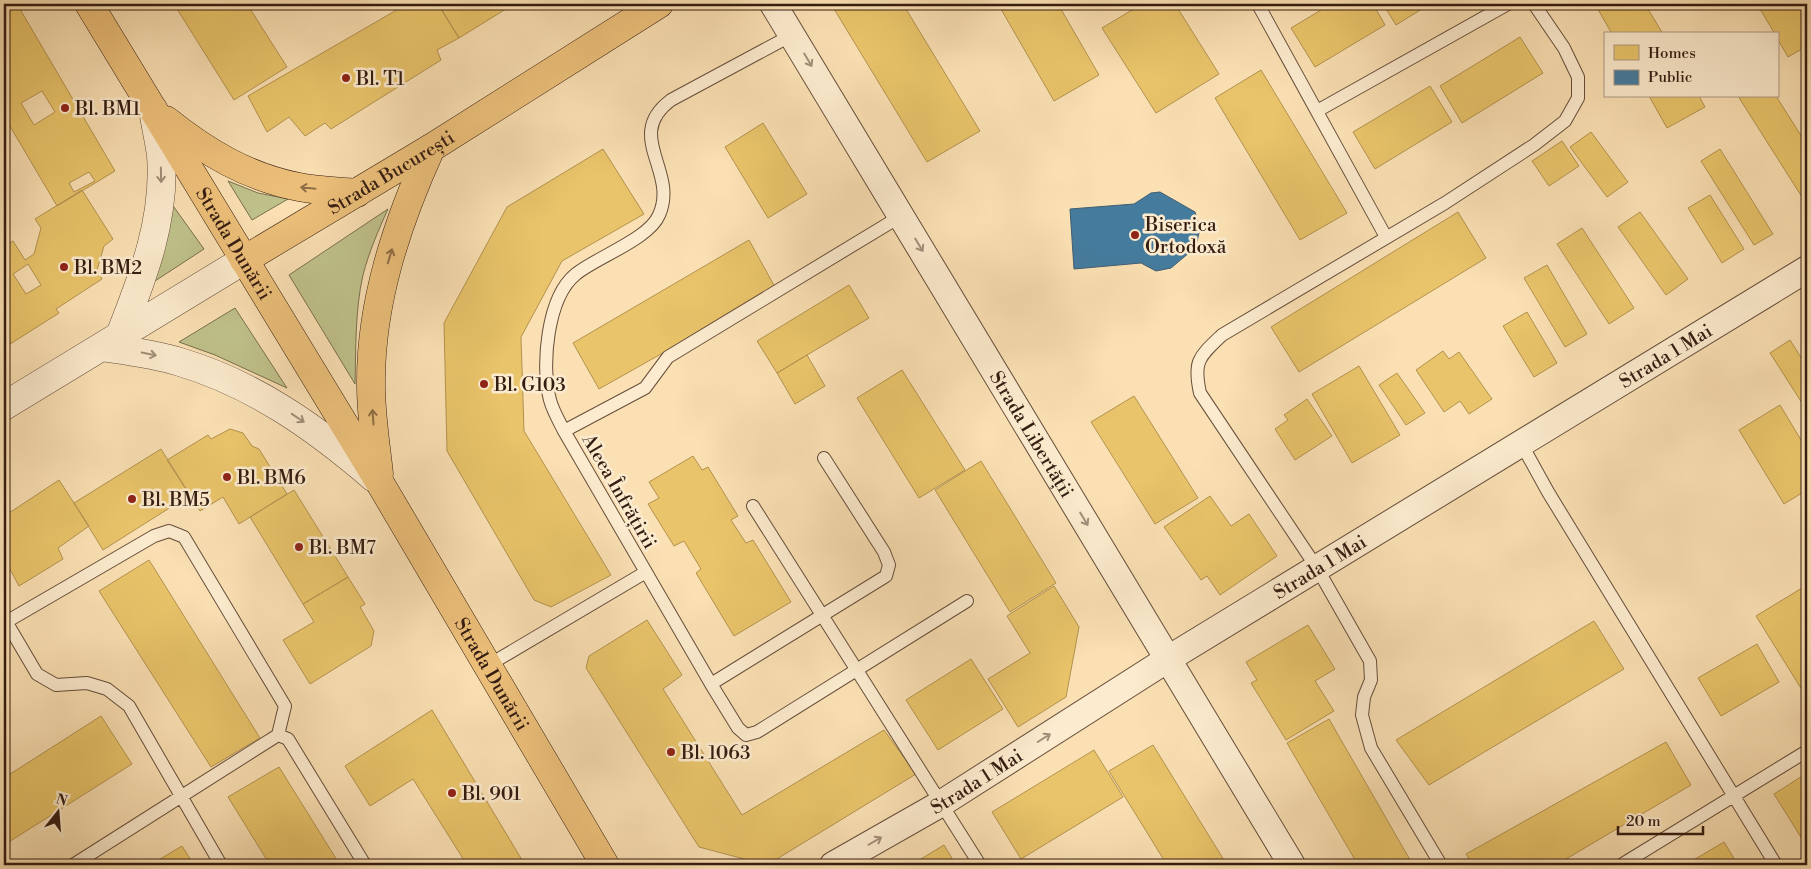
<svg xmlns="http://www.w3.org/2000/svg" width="1811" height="869" viewBox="0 0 1811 869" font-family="'Libre Bodoni',serif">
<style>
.green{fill:#c0c28b;stroke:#7a6f4e}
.homes{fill:#e9c46a;stroke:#b3924f;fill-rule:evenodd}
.public{fill:#457b9d;stroke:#405e73}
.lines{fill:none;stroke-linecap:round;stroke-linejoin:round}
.service-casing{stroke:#664d3a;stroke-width:14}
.minor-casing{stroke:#664d3a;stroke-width:28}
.tertiary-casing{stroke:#664d3a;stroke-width:29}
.primary-casing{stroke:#341c11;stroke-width:29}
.service{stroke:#fcebce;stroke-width:12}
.minor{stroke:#fcebce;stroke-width:26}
.tertiary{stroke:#fcebce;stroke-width:28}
.primary{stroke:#edc07a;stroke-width:28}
.oneway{stroke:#a28e79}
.oneway2{stroke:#906e46}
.poi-dot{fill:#8f2418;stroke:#fcebce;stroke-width:2}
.labels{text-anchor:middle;stroke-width:5;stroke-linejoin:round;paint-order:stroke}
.poi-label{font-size:19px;fill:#341c11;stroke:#fcebce;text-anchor:start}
.street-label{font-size:19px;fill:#341c11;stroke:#fcebce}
</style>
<rect width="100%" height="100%" fill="#fae0b3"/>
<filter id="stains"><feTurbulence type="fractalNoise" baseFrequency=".004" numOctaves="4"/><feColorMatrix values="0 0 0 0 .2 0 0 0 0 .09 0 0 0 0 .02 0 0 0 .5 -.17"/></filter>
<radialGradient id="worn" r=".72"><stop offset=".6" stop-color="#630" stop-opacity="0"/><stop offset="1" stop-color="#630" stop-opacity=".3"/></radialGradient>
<path class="green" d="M 228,181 L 258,193 L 288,199 L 252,220 Z
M 166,196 L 204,249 L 155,281 Z
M 388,209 C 378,231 369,252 363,275 C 355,310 356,348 355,384 L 289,275 Z
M 235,308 L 287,388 L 215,355 L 179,342 Z"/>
<path class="homes" d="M 4,4 L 17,4 L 115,171 L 57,206 L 4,116 L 4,35 L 8,33 L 4,25 ZM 42,91 L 55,112 L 34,125 L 21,103 ZM 89,172 L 95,181 L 74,192 L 69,183 Z
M 174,4 L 247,4 L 287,67 L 234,100 Z
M 407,4 L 438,4 L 459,38 L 437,50 L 441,60 L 331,129 L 325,123 L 305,136 L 289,117 L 267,132 L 248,96 Z
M 438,4 L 514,4 L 459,38 Z
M 831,4 L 903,4 L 980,131 L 927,162 Z
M 998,4 L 1058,4 L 1099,75 L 1054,101 Z
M 1142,4 L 1175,4 L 1219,74 L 1156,113 L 1102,28 Z
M 1331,4 L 1373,4 L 1385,25 L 1315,67 L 1291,28 Z
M 1383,4 L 1430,4 L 1396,25 Z
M 1595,4 L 1645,4 L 1663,34 L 1612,34 Z
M 1757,4 L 1807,4 L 1807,46 L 1788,57 L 1777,38 L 1777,34 L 1775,34 Z
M 1520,37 L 1543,73 L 1462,123 L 1440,86 Z
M 1261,70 L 1347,213 L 1300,240 L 1215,98 Z
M 1430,86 L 1452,122 L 1375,169 L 1353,132 Z
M 1649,96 L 1699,96 L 1705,107 L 1667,128 Z
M 1738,96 L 1776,96 L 1807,145 L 1807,205 Z
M 763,123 L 807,194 L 768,218 L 725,147 Z
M 1591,132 L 1628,182 L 1607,197 L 1570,147 Z
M 1562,141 L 1579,166 L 1549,186 L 1532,161 Z
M 603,149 L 644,214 L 562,261 L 521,337 L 524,431 L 611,575 L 551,607 L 534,600 L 447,451 L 444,323 L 507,207 Z
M 1720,149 L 1773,234 L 1754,245 L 1701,161 Z
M 82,190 L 113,239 L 104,246 L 97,270 L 102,279 L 56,309 L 59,313 L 4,348 L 4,247 L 13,241 L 25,260 L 34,254 L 41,228 L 35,219 ZM 28,264 L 41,285 L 26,294 L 13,274 Z
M 1710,195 L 1744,249 L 1722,263 L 1688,208 Z
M 1458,212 L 1486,258 L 1299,372 L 1271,327 Z
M 1640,212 L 1688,279 L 1666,295 L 1618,227 Z
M 1582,228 L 1634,308 L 1609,324 L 1557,244 Z
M 749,240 L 776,289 L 599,389 L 573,343 Z
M 1547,265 L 1587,334 L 1565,347 L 1524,278 Z
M 849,285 L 869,318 L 777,373 L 757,341 Z
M 1527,312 L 1557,363 L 1534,377 L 1503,326 Z
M 1790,340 L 1807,367 L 1807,400 L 1802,403 L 1770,353 Z
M 1443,351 L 1449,359 L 1459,352 L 1492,399 L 1469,414 L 1460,401 L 1444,412 L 1416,370 Z
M 807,355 L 825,386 L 795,404 L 777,373 Z
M 1359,366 L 1400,435 L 1352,463 L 1312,394 Z
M 902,370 L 965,470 L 919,498 L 857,398 Z
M 1397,373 L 1425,413 L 1406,425 L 1379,385 Z
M 1134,396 L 1198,498 L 1155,524 L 1091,422 Z
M 1307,399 L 1332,436 L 1295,460 L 1275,429 L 1288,420 L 1284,415 Z
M 1780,405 L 1807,450 L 1807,490 L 1784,504 L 1739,430 Z
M 230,429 L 243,433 L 252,446 L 259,449 L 287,494 L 239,524 L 223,497 L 200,511 L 167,460 L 208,435 L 211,439 Z
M 161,449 L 190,495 L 103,550 L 74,503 Z
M 693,456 L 702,470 L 708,467 L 738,516 L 731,520 L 746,543 L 753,540 L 791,602 L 734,636 L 696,573 L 701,569 L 684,541 L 674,546 L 648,504 L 659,498 L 649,482 Z
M 981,461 L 1056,583 L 1010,612 L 935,490 Z
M 59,480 L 89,526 L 58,548 L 63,559 L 19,586 L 4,558 L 4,523 L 9,513 Z
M 294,490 L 348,577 L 303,604 L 250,517 Z
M 1210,496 L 1231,526 L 1249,514 L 1277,556 L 1220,595 L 1207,576 L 1201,580 L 1164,527 Z
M 149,560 L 260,738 L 211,767 L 99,591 Z
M 348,577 L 365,604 L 360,607 L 374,631 L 371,646 L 310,684 L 283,640 L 314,622 L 303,604 Z
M 1807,585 L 1807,698 L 1756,616 Z
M 1054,586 L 1079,627 L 1066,697 L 1018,727 L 988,679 L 1030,653 L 1007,616 Z
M 647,620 L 682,675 L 663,689 L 742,815 L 884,730 L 916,774 L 767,865 L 699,847 L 586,668 L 589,656 Z
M 1594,621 L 1624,669 L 1429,785 L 1396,740 Z
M 1308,625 L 1335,669 L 1315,681 L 1334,711 L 1286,740 L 1251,683 L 1257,680 L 1246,662 Z
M 1757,644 L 1779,682 L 1721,716 L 1698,678 Z
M 971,659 L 1003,709 L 938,750 L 906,700 Z
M 432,710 L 525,865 L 467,865 L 413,779 L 370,806 L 345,766 Z
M 101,716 L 132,764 L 4,845 L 4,778 Z
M 1329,719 L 1413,865 L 1358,865 L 1287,743 Z
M 1666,742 L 1691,785 L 1556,865 L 1473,865 L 1466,854 Z
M 1153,745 L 1227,865 L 1167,865 L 1109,771 Z
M 1094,750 L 1123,797 L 1021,859 L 992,812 Z
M 279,767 L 340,865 L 270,865 L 228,797 Z
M 1807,773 L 1807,847 L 1774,794 Z
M 1724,842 L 1738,865 L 1685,865 Z
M 944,845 L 956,865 L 911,865 Z
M 182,846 L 194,865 L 150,865 Z"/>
<path class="public" d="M 1160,192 L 1195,212 L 1200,228 L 1197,242 L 1190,252 L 1171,268 L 1156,271 L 1141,263 L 1074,269 L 1070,209 L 1134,204 L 1151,193 Z"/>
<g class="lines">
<g class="service-casing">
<path id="service" d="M 1260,8 L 1386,237
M 792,35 L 671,100 C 623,136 679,171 659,215 C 649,239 597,257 576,274 C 547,297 541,366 550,400 C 553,411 559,421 564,431 L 711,684 L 886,576 L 889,565 L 884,552 L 824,458
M 1317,111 L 1508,4
M 564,431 L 645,388 L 668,357 L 901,216
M 1522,445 L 1548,492 L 1776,865
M 753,506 L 980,865
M 4,618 L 37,674 L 56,685 L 87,683 L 107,689 L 129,706 L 221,865
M 6,622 L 154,536 L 169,531 L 184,537 L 285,706 L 278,735
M 487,666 L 646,572
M 711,684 L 738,728 L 746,735 L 757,732 L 967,601
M 73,865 L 278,735 L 288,739 L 365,865
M 1441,865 L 1371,748 L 1362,715 L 1364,697 L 1371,680 L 1370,661 L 1317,568 L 1200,393 C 1193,361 1199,357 1222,335 L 1445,203 L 1534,145 L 1565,121 L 1578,98 L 1578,77 L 1564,48 L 1534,4
M 1621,865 L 1807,751"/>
</g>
<g class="minor-casing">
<g id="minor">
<path id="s1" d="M 773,4 L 1292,865"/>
<path id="s2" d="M 833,865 L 942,803 L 1168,659 L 1807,269"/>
</g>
</g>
<g class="tertiary-casing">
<path id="tertiary" d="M 120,335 C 143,277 166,219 161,155 C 159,140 155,124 153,109
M 101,347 C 128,351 154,354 180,362 C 254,384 316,428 374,478
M 4,406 L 244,260"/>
</g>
<g class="primary-casing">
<g id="primary">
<path id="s3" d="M 89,4 L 380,483 L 605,865"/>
<path d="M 166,120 C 206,152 247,177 299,187 C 318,191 337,191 357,193"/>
<path id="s4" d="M 244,260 L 431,148 L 659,4"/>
<path d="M 379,474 C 376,445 371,416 371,386 C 370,303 397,223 431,148"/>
</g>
</g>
<use href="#service" class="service"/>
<use href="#minor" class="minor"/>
<use href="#tertiary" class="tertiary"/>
<use href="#primary" class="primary"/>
</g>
<defs><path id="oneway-shaft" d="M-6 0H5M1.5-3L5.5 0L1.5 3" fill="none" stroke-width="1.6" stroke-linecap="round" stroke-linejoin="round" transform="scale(1.25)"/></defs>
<g class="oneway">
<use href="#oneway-shaft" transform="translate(808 60) rotate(59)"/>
<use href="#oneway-shaft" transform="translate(161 175) rotate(89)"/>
<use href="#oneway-shaft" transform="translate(919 245) rotate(59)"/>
<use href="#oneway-shaft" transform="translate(149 354) rotate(12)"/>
<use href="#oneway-shaft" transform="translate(298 418) rotate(34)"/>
<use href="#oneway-shaft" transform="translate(1084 519) rotate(59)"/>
<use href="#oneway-shaft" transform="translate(1044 738) rotate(-32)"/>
<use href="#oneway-shaft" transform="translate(875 841) rotate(-30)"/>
</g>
<g class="oneway2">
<use href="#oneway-shaft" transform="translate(308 188) rotate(-174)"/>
<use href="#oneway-shaft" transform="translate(390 256) rotate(-73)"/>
<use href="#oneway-shaft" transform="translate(373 417) rotate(-94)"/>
</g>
<g class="poi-dot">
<circle cx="346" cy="78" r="5"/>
<circle cx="65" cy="108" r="5"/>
<circle cx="1135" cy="235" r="5"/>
<circle cx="64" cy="267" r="5"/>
<circle cx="484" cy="384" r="5"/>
<circle cx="227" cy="477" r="5"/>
<circle cx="132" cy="499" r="5"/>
<circle cx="299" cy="547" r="5"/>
<circle cx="671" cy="752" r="5"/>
<circle cx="452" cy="793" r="5"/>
</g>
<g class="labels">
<g class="poi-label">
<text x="356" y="85">Bl. T1</text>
<text x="75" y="115">Bl. BM1</text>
<text x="1145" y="231">Biserica<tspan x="1145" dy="22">Ortodoxă</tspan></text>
<text x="74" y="274">Bl. BM2</text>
<text x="494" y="391">Bl. G103</text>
<text x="237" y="484">Bl. BM6</text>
<text x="142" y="506">Bl. BM5</text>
<text x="309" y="554">Bl. BM7</text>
<text x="681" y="759">Bl. 1063</text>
<text x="462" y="800">Bl. 901</text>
</g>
<g class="street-label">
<text dy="7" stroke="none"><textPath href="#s4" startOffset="171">Strada București</textPath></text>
<text dy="7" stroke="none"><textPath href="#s3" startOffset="280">Strada Dunării</textPath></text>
<text dy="7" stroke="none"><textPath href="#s2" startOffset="976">Strada 1 Mai</textPath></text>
<text dy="7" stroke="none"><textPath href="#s1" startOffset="502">Strada Libertății</textPath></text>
<text transform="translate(620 491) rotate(60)" y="7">Aleea Înfrățirii</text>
<text dy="7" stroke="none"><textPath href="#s2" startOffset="571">Strada 1 Mai</textPath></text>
<text dy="7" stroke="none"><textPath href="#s3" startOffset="782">Strada Dunării</textPath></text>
<text dy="7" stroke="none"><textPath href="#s2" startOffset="166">Strada 1 Mai</textPath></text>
</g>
</g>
<rect width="1811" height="869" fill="none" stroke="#fae0b3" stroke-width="20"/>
<rect x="5" y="5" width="1801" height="859" fill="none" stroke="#341c11" stroke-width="2.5"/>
<rect x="10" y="10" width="1791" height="849" fill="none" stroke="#341c11"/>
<rect x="1604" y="32" width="175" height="65" fill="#fcebce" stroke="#ac9882"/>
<rect x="1614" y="45" width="25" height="15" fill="#e9c46a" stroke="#ac9882"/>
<text x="1648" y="58" font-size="15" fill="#341c11">Homes</text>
<rect x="1614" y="70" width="25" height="15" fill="#457b9d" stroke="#ac9882"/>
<text x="1648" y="82" font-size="15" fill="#341c11">Public</text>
<g transform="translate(58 812) rotate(17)" stroke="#fcebce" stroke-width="4" paint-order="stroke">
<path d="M0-4L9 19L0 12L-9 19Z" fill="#341c11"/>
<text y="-8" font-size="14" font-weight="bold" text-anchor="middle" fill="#341c11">N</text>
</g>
<path d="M1618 826v8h85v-8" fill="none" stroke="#341c11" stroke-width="2.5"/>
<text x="1626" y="826" font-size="15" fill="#341c11" stroke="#fcebce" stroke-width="4" paint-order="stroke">20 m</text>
<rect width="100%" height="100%" filter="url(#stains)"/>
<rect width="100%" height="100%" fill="url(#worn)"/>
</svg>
